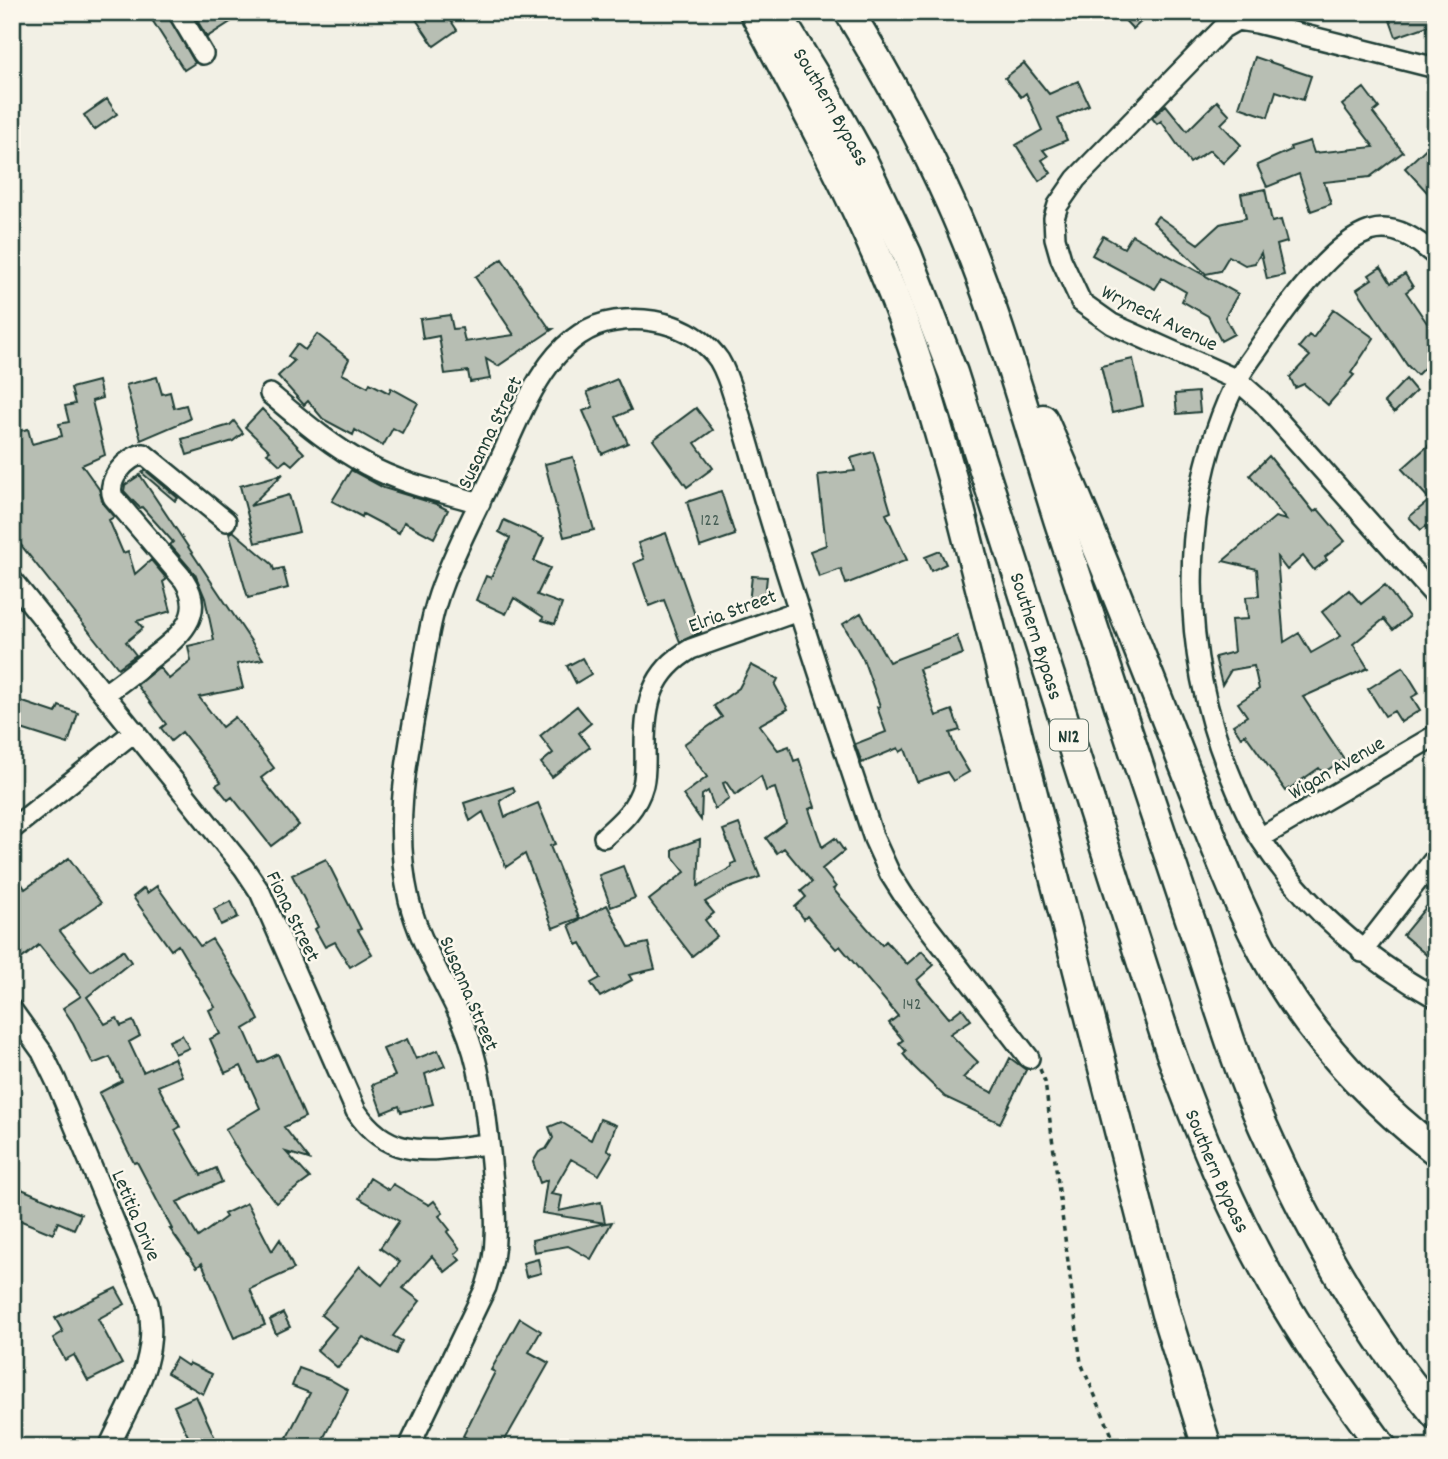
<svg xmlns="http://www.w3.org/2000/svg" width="1448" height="1459" viewBox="0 0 1448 1459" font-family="Dekko,sans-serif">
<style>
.building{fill:#b7beb3;stroke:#1f3d34;stroke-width:2}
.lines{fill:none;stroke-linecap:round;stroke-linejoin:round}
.minor-casing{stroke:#1f3d34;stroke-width:24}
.highway-casing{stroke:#1f3d34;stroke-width:33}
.path{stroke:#1f3d34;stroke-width:3.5;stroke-dasharray:5 5;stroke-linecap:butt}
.minor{stroke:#fbf7ec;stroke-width:19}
.highway{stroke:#fbf7ec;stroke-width:28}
.labels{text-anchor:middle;stroke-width:5;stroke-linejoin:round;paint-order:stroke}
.number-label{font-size:18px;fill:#455d54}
.shield{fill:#fbf7ec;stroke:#61756b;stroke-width:2}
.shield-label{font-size:19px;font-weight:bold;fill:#1f3d34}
.street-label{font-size:21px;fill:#1f3d34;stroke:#fbf7ec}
</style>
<rect width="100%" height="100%" fill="#f2f0e5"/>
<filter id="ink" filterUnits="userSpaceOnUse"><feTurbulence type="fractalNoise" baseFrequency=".0143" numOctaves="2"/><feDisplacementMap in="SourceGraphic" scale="14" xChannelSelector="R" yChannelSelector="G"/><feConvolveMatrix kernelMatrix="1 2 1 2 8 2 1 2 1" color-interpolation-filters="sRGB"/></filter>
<g filter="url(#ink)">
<path class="building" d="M 147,12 L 166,12 L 195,63 L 184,70 Z
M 192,12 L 246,12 L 207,37 Z
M 411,12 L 445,12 L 457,30 L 434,46 Z
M 1117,12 L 1136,12 L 1143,20 L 1133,29 Z
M 1387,12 L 1436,12 L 1436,23 L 1396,37 Z
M 1255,57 L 1311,76 L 1303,100 L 1276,91 L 1268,117 L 1239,107 Z
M 1024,63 L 1049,94 L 1078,81 L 1089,105 L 1058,119 L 1067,140 L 1043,150 L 1048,156 L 1042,160 L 1051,173 L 1039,181 L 1016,145 L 1042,130 L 1026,93 L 1021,97 L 1005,78 Z
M 1364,88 L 1379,108 L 1373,113 L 1403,152 L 1370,177 L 1324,182 L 1331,204 L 1311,211 L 1299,174 L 1267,187 L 1257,165 L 1291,150 L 1290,147 L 1310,141 L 1314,153 L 1374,147 L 1342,105 Z
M 107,99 L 117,114 L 94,130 L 84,115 Z
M 1217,101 L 1230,115 L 1221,124 L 1241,145 L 1223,163 L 1210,150 L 1190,163 L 1161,121 L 1157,124 L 1152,118 L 1166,105 L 1187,131 Z
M 1436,139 L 1436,202 L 1405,168 Z
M 1265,189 L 1272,222 L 1281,220 L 1287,242 L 1277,245 L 1284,275 L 1267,279 L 1261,253 L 1255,263 L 1245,265 L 1229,256 L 1220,271 L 1206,274 L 1153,222 L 1158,216 L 1198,244 L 1220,224 L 1246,218 L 1241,194 Z
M 1132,235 L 1238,294 L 1225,317 L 1234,334 L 1221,341 L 1208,316 L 1182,301 L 1186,292 L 1162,278 L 1155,289 L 1092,255 L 1103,236 L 1124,248 Z
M 502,259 L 550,329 L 553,329 L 498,366 L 486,359 L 490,379 L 470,382 L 468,371 L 445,374 L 439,336 L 423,339 L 420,319 L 450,315 L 453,329 L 462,328 L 465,342 L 514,335 L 475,277 Z
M 1381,267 L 1391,283 L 1405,274 L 1413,287 L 1406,292 L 1427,323 L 1436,314 L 1436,356 L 1417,375 L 1407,365 L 1357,289 L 1372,279 L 1369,275 Z
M 1334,309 L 1374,338 L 1351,373 L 1354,375 L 1328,405 L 1304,384 L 1295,388 L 1290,377 L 1310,356 L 1299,347 L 1309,335 L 1313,338 Z
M 317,334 L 349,359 L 342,374 L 368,387 L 370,383 L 389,393 L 391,388 L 418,403 L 402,433 L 393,428 L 383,446 L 355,430 L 353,435 L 323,419 L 308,401 L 304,405 L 278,376 L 294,361 L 288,356 L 297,344 L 305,350 Z
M 1133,359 L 1143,406 L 1112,413 L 1101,366 Z
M 157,377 L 162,394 L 170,392 L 174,408 L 186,405 L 190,419 L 141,440 L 126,385 Z
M 617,379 L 631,410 L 616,417 L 628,443 L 602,454 L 583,411 L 593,407 L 587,392 Z
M 1406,379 L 1416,391 L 1394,413 L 1384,402 Z
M 98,381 L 102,398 L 92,401 L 105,455 L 82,465 L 99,489 L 103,504 L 114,517 L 109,520 L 123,553 L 128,551 L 135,574 L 151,560 L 167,579 L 163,582 L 171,611 L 137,621 L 143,628 L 126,642 L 136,655 L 118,668 L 20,544 L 12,550 L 12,433 L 28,429 L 32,444 L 62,436 L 59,424 L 69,422 L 65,406 L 75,404 L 71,388 Z
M 1198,392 L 1200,412 L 1177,414 L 1175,394 Z
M 696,408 L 713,430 L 695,443 L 713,468 L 687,487 L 653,440 Z
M 262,409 L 304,453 L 292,465 L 286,460 L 280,465 L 267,453 L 270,451 L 245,427 Z
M 234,421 L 243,433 L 233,441 L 187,455 L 182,439 L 230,425 Z
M 1429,445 L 1436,453 L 1436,537 L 1426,526 L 1421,530 L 1409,517 L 1430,500 L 1402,469 Z
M 873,452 L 891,512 L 886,514 L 907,560 L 846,584 L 841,569 L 819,577 L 810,551 L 826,545 L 818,475 L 855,471 L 851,458 Z
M 1269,456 L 1314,512 L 1318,509 L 1345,541 L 1325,557 L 1327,560 L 1314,570 L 1303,556 L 1287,570 L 1277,557 L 1284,642 L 1299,633 L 1311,653 L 1341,636 L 1322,612 L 1349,590 L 1361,604 L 1385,585 L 1409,617 L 1393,630 L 1384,619 L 1353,644 L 1368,668 L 1303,697 L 1344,759 L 1323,773 L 1319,768 L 1286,791 L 1245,734 L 1241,737 L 1233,725 L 1247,716 L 1238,703 L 1259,689 L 1254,666 L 1231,670 L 1222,685 L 1215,657 L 1234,652 L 1231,620 L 1248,619 L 1246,597 L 1259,596 L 1257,569 L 1223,561 L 1275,517 L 1286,520 L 1250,475 Z
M 573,457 L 594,530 L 564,537 L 545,464 Z
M 145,470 L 178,498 L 175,501 L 142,473 Z
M 351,470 L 384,488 L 436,504 L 448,510 L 434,538 L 404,522 L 399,533 L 363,514 L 362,517 L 332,501 Z
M 283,474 L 250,506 L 289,495 L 299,532 L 255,543 L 240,486 Z
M 140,475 L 263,659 L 237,664 L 243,688 L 199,697 L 222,727 L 235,717 L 274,768 L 261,778 L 299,825 L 271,846 L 232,797 L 228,800 L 216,785 L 221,782 L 182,732 L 171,741 L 161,728 L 166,724 L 137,685 L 159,667 L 169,679 L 191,661 L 188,646 L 214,640 L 205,598 L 195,574 L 170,545 L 173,542 L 142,507 L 140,508 L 134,502 L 124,491 L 125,485 Z
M 721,491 L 735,535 L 700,547 L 687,502 Z
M 504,520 L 544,538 L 534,561 L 550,568 L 537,595 L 562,604 L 555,624 L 542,620 L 543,617 L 514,598 L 506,614 L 476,600 L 486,576 L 491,578 L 510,538 L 499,532 Z
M 233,531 L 272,564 L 274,570 L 283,568 L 288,588 L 248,598 L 229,533 Z
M 666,533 L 701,632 L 680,642 L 664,600 L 649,606 L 634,563 L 644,559 L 638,543 Z
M 940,551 L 946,564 L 931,571 L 925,557 Z
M 752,576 L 767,577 L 764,604 L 749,603 Z
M 861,613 L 889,662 L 957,636 L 963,654 L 919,669 L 936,716 L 952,710 L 960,730 L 950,733 L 956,750 L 969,772 L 953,781 L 947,772 L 917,782 L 905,749 L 900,752 L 898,748 L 862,763 L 855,744 L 886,732 L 877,707 L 880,706 L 863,659 L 843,624 Z
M 582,658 L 591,674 L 576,683 L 567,666 Z
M 751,665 L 778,679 L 775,685 L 788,709 L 759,725 L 778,750 L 789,746 L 794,761 L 799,759 L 815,807 L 809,809 L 822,847 L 835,838 L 844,851 L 822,869 L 836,887 L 833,889 L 882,945 L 886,941 L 907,964 L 922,951 L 934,965 L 917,980 L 949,1018 L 962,1008 L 971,1020 L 950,1034 L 978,1062 L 963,1078 L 993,1093 L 1010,1058 L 1026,1070 L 1000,1123 L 945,1097 L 913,1066 L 903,1054 L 906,1051 L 899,1043 L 903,1040 L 889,1023 L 898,1016 L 840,946 L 836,949 L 807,916 L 804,919 L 795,907 L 806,897 L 801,891 L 812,882 L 784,848 L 777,853 L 766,838 L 786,823 L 775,788 L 766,791 L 761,776 L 735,795 L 726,782 L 723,783 L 729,799 L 715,809 L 708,791 L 702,795 L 701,820 L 683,795 L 707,777 L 684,744 L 722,717 L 714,706 L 739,688 Z
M 1403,667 L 1419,693 L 1412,697 L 1420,710 L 1401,722 L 1394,711 L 1385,716 L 1368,689 Z
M 20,701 L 56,713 L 59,706 L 78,713 L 68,744 L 12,726 Z
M 577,706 L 591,723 L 579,733 L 590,747 L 552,777 L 541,763 L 553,753 L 540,736 Z
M 513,787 L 515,791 L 500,801 L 505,817 L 538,803 L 555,844 L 550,846 L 579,918 L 553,928 L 525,854 L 506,867 L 483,812 L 470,821 L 464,803 Z
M 739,824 L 760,877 L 727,889 L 705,902 L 714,913 L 705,920 L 717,936 L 692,956 L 649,900 L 685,872 L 673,857 L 673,849 L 700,839 L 698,886 L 732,867 L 731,864 L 736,862 L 723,830 Z
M 69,858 L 101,903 L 60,931 L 91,971 L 123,950 L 131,962 L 87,997 L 105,1024 L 117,1018 L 121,1026 L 133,1021 L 140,1036 L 129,1042 L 143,1072 L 174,1058 L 182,1076 L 158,1086 L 180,1127 L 175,1130 L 201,1175 L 216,1168 L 222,1182 L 177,1202 L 198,1237 L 226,1217 L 224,1214 L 247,1203 L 272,1251 L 280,1239 L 294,1269 L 250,1289 L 265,1325 L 234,1338 L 202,1263 L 197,1267 L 170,1229 L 172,1229 L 137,1162 L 134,1163 L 99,1093 L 122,1081 L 110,1057 L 93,1064 L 73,1023 L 63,1008 L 81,996 L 39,945 L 20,960 L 12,950 L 12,892 L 22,884 L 25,889 Z
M 326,859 L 361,929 L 358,930 L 372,954 L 350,967 L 335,942 L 325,947 L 315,929 L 318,927 L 292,875 Z
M 623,866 L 635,898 L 611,907 L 599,875 Z
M 157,886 L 200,946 L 212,939 L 246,993 L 259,1020 L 244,1029 L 259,1063 L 278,1054 L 305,1117 L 284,1127 L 309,1159 L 286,1152 L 310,1178 L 276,1203 L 244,1161 L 225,1129 L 260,1108 L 241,1066 L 225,1073 L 210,1039 L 220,1034 L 209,1010 L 215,1007 L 178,945 L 171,950 L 133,897 L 144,888 L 147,893 Z
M 231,901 L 238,917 L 221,925 L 214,909 Z
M 607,905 L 629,947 L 648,943 L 655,969 L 629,975 L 632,980 L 600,997 L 591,983 L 600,978 L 581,943 L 577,945 L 569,925 Z
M 1426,907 L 1436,916 L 1436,949 L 1429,957 L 1403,935 Z
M 182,1035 L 189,1048 L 175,1054 L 169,1041 Z
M 407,1039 L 416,1059 L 438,1050 L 445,1066 L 425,1074 L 433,1104 L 401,1112 L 399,1106 L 382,1113 L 372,1085 L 395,1076 L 383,1049 Z
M 600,1119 L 616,1125 L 607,1149 L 612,1153 L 599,1175 L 571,1159 L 551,1194 L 562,1196 L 559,1211 L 601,1202 L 605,1223 L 612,1222 L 591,1259 L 568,1246 L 534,1252 L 532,1240 L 605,1223 L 542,1213 L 547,1180 L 540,1183 L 533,1162 L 539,1152 L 546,1149 L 553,1138 L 549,1127 L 561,1122 L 591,1140 Z
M 370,1178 L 389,1190 L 393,1184 L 429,1205 L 434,1201 L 443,1213 L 439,1216 L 450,1230 L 447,1232 L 460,1249 L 455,1254 L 460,1260 L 445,1272 L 432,1256 L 403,1288 L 420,1301 L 393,1336 L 402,1341 L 396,1354 L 363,1337 L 338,1368 L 317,1350 L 336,1327 L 321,1315 L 360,1266 L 382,1285 L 400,1262 L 380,1248 L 399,1221 L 359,1198 Z
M 12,1185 L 81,1214 L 74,1229 L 58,1222 L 53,1234 L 12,1217 Z
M 538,1259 L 541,1273 L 526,1277 L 523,1263 Z
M 116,1288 L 125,1304 L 98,1319 L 122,1364 L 88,1381 L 74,1355 L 65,1360 L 53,1338 L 63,1332 L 55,1318 Z
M 283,1313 L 290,1327 L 276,1334 L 270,1320 Z
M 520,1318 L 541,1331 L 529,1352 L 549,1363 L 501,1447 L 483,1447 L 463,1436 L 495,1372 L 491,1370 Z
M 176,1358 L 188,1366 L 189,1363 L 212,1374 L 203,1394 L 167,1373 Z
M 299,1368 L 329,1379 L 348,1390 L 319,1447 L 282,1447 L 310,1393 L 292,1386 Z
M 196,1396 L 215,1438 L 193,1447 L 174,1406 Z"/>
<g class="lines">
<g class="minor-casing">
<path id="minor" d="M 178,12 L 203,54
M 1436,68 L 1257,23 L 1237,20 L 1223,28 L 1076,179 L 1058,205 L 1054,218 L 1055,238 L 1061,259 L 1081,302 L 1112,324 L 1237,380 L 1262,402 L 1436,597
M 1436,256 C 1417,240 1396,223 1370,231 C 1332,243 1286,308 1264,340 C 1255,354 1243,368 1235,384 C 1176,508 1180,659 1234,784 C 1242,803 1250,823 1262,841 C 1306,908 1366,959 1436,998
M 270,394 C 301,420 331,446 367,465 C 401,484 442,492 480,503
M 12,580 L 244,868 L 260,892 L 356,1111 C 391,1164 434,1149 489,1144
M 105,694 C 120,683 135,672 149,660 C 176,639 208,617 184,580 L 113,497 C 106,480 127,456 144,454 L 226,521
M 12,829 L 135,731
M 604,837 C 621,822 637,808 643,785 C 646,773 645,759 645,747 C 645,704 651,672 691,649 L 798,611
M 1260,838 L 1436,735
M 1362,952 L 1436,857
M 12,1010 L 42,1052 L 56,1081 L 148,1303 C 160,1360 132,1397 109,1447
M 409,1447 L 486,1287 C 491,1271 495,1255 495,1238 C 497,1212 493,1187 491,1162 C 486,1115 482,1067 463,1023 C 445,982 420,945 409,900 C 392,826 407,757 420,684 C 426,652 430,617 442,586 C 458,542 482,500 501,457 C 525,406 551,330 615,321 C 653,315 696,327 719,360 C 728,375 732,391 737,407 C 749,441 757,477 768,512 C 801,622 838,730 874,839 L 890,874 L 904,896 L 1029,1058"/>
</g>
<g class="highway-casing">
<g id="highway">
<path d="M 754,12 C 799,97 846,181 883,270 C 912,337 932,407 952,478 L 1166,1314 L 1207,1447"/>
<path id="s1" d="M 776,12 L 826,94 L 862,159 L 907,254 L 953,373 L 1170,1051 C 1198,1130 1230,1208 1272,1282 C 1304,1340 1343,1393 1382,1447"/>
<path d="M 849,12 C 886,73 921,137 950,202 C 996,304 1025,415 1059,522 C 1101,653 1145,785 1189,916 C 1213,986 1233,1058 1263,1126 C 1308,1228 1365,1329 1436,1415"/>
<path d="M 1043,419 C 1092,531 1137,644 1181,758 C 1214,841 1243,928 1294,1003 C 1333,1060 1381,1108 1436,1151"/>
</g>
</g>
<path class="path" d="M 1040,1069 L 1045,1082 L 1081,1363 L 1117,1447"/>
<use href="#minor" class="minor"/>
<use href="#highway" class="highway"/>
</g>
</g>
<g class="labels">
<g class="number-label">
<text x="710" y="525">122</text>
<text x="912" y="1009">142</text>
</g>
<rect class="shield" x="1050" y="719.5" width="38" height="31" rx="5"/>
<g class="shield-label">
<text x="1069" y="742">N12</text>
</g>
<g class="street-label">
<text dy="7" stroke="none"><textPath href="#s1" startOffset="110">Southern Bypass</textPath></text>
<text transform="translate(1160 317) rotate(26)" y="7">Wryneck Avenue</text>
<text transform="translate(489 432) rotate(-64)" y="7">Susanna Street</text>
<text transform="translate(732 610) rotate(-20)" y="7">Elria Street</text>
<text dy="7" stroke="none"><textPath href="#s1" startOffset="679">Southern Bypass</textPath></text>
<text transform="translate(1336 767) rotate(-30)" y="7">Wigan Avenue</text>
<text transform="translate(294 916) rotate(64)" y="7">Fiona Street</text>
<text transform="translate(470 993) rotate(67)" y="7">Susanna Street</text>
<text dy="7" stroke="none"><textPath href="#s1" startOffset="1244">Southern Bypass</textPath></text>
<text transform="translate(137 1215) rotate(67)" y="7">Letitia Drive</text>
</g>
</g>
<rect width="1448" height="1459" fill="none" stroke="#fbf7ec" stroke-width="42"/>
<rect x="21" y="21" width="1406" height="1417" fill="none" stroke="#1f3d34" stroke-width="2.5" filter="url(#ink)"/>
</svg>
